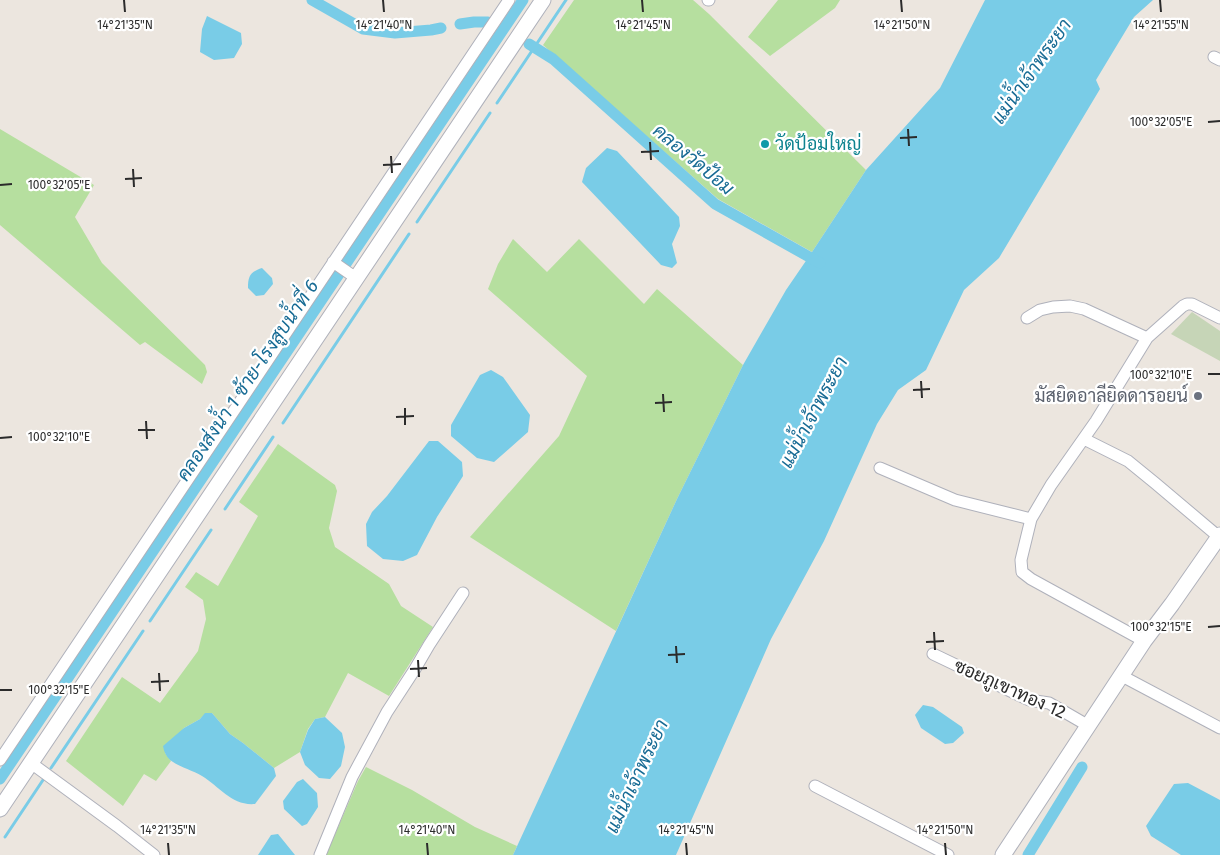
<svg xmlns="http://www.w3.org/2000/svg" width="1220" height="855" viewBox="0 0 1220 855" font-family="'Fira Sans',Sarabun,sans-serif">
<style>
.green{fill:#b6df9f}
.cemetery{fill:#c6d5b7}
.water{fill:#79cce7}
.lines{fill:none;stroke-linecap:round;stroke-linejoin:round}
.stream{stroke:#79cce7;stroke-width:3}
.canal{stroke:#79cce7;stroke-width:11}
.street-casing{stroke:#afb1bb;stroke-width:13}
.secondary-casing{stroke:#afb1bb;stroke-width:17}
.street{stroke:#fff;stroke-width:11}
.secondary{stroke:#fff;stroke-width:15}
.ticks{fill:none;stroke:#2b2b2b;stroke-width:2}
.culture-dot{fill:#0f9aa8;stroke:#fff;stroke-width:2}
.worship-dot{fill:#6b7280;stroke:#fff;stroke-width:2}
.labels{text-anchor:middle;stroke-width:4.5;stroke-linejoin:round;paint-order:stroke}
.culture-label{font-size:18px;fill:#0d838f;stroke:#fff;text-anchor:start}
.worship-label{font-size:18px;fill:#5b616d;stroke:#fff;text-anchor:end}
.street-label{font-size:18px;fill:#2b2b2b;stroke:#fff}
.water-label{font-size:19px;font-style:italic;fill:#176b94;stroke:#fff}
.ticks-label{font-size:12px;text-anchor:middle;fill:#2b2b2b;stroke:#fff;stroke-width:4.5;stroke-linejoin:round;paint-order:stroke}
</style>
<rect width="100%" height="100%" fill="#ece6df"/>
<path class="green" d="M 574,0 L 693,0 L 709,14 L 866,170 L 812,252 L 718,199 L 543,45 Z
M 778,0 L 840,0 L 835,8 L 770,56 L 748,37 Z
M 0,129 L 94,185 L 75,217 L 102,263 L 205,365 L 207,372 L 202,384 L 145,342 L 140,345 L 0,225 Z
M 513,239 L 547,272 L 579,239 L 644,304 L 657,289 L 743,365 L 677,499 L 616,631 L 470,537 L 559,436 L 587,376 L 488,289 L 498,264 Z
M 278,444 L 335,485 L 337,491 L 329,528 L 335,547 L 389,584 L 401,606 L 433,627 L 389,696 L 348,673 L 325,717 L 315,719 L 308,729 L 300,752 L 274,768 L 243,743 L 230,734 L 212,713 L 205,714 L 200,719 L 184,728 L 165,753 L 171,761 L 156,781 L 144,774 L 123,806 L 66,761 L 122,677 L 160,703 L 198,651 L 206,619 L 203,600 L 185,587 L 196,572 L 218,586 L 258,516 L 239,502 Z
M 366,767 L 412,790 L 475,827 L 517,846 L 513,855 L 326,855 L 358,781 Z"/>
<path class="cemetery" d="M 1192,312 L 1220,331 L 1220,361 L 1171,334 Z"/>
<path class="water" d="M 985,0 L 1153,0 L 1134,17 L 1096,80 L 1100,89 L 999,258 L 964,290 L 926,370 L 898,390 L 877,424 L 824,541 L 771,639 L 676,855 L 513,855 L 677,499 L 743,365 L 786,290 L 812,252 L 866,170 L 940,88 Z
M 207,16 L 241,33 L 242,44 L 234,58 L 214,60 L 200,52 L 202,29 Z
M 607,148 L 617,151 L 679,217 L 680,226 L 672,244 L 677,263 L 672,268 L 661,265 L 582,182 L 586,168 Z
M 262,268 L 272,278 L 273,284 L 264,295 L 256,296 L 248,288 C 248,276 250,272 262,268 Z
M 491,370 L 503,377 L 530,415 L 528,432 L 494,462 L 477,458 L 451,436 L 451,425 L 480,375 Z
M 429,441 L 438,441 L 462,462 L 463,476 L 437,517 L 417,555 L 403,561 L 383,559 L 367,546 L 366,524 L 372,512 L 387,496 Z
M 923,705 L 933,707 L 962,727 L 964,733 L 953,743 L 945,744 L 921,728 L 915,715 Z
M 205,713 L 212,713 L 230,734 L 243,743 L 274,768 L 276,776 L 255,804 C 232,806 220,787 202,776 C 192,770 179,767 170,760 C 166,756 164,752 163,746 L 184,728 L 200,719 Z
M 325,717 L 342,733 L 345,747 L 341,766 L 330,779 L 319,778 L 305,765 L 300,752 L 308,730 L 315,719 Z
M 303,779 L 317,793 L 318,807 L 307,824 L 302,826 L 284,809 L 283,801 L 297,782 Z
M 1188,783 L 1220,800 L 1220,855 L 1181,855 L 1151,836 L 1146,826 L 1174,784 Z
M 278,834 L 295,855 L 258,855 L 271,835 Z"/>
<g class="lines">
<path class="stream" d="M 497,103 L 566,0
M 417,222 L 490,113
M 283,423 L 409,234
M 225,509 L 273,437
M 150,621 L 211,530
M 51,768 L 143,631
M 5,837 L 43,780"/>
<path class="canal" d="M 312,0 L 363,29 L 395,33 L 431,30 L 441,28
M 460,24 L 474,22 L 488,22
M 529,44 L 553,59 L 715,204 L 820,263
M 0,779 L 523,0
M 1028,855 L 1082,767"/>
<g class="street-casing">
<path id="street" d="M 708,0 L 709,0
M 1214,57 L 1220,60
M 333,262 L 356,278
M 1027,318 L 1040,310 L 1053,307 L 1070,306 L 1084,309 L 1147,338 L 1183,306 L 1187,304 L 1192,304 L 1220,318
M 1084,439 L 1128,461 L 1155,483 L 1219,537
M 880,468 L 955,500 L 1031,519
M 1144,641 L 1031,579 L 1022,572 L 1021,560 L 1031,519 L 1051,485 L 1096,421 L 1147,338
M 933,654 L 1029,700 L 1049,703 L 1087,725
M 1122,676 L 1220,728
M 0,760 L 509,0
M 31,763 L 117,826 L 154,855
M 815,786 L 948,855
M 320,855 L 352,777 L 387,712 L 415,669 L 429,645 L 463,593"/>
</g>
<g class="secondary-casing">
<path id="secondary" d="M 0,809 L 543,0
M 1003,855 L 1144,641 L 1172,604 L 1220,535"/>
</g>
<use href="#street" class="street"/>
<use href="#secondary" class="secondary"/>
</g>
<path class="ticks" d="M 124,0 L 125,12M 383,0 L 384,12M 642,0 L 643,12M 901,0 L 902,12M 1160,0 L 1161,12M 1208,122 L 1220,121M 908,129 L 909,146M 900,138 L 917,137M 650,142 L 651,160M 641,152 L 659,151M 391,156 L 392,173M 383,165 L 401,164M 133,169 L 134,187M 125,179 L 142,178M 0,185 L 12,184M 1208,374 L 1220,374M 921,381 L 922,398M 913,390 L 930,389M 663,394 L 664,412M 655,403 L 672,402M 405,408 L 405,425M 396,417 L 414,416M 146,421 L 147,439M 138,430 L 155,430M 0,438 L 12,437M 1208,627 L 1220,626M 934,632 L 935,650M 926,642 L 944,641M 676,646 L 677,663M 668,655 L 685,654M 418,660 L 419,677M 410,669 L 427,668M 159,673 L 160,691M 151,682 L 169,681M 0,690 L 12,690M 168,843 L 169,855M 427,843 L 428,855M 686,843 L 687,855M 945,843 L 946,855"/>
<circle class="culture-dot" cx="765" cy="144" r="5"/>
<circle class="worship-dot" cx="1198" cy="396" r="5"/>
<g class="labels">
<g class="culture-label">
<text x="775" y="150">วัดป้อมใหญ่</text>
</g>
<g class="worship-label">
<text x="1188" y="402">มัสยิดอาลียิดดารอยน์</text>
</g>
<g class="street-label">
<text transform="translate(1010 689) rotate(24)" y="6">ซอยภูเขาทอง 12</text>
</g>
<g class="water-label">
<text transform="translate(1031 71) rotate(-55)" y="7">แม่น้ำเจ้าพระยา</text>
<text transform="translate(694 159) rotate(40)" y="7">คลองวัดป้อม</text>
<text transform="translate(247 380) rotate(-56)" y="7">คลองส่งน้ำ 1 ซ้าย-โรงสูบน้ำที่ 6</text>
<text transform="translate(813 412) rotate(-62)" y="7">แม่น้ำเจ้าพระยา</text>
<text transform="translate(636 776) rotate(-65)" y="7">แม่น้ำเจ้าพระยา</text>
</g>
</g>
<g class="ticks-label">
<text x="125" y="29">14°21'35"N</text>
<text x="384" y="29">14°21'40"N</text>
<text x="643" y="29">14°21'45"N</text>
<text x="902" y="29">14°21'50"N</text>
<text x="1161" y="29">14°21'55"N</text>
<text x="1161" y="126">100°32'05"E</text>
<text x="59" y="189">100°32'05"E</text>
<text x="1161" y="379">100°32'10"E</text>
<text x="59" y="441">100°32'10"E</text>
<text x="1161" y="631">100°32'15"E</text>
<text x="59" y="694">100°32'15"E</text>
<text x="168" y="834">14°21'35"N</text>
<text x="427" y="834">14°21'40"N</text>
<text x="686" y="834">14°21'45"N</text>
<text x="945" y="834">14°21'50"N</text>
</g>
</svg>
